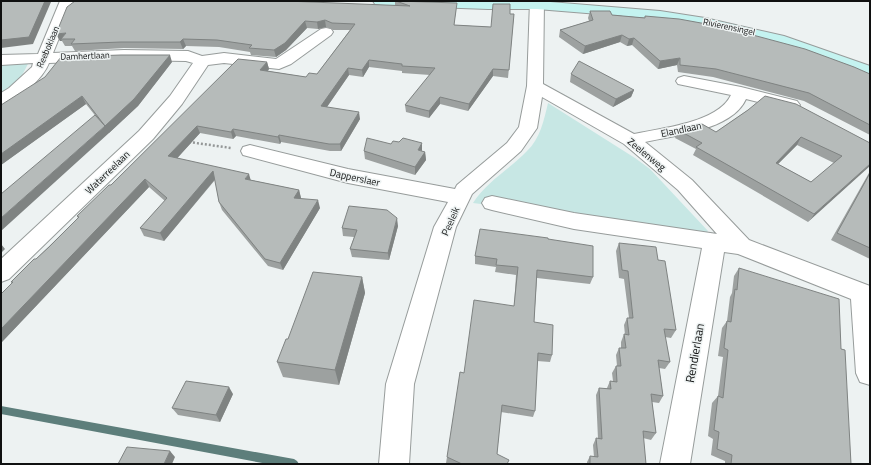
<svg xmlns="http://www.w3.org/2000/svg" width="871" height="465" viewBox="0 0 871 465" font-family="'Titillium Web',sans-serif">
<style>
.green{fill:#c7e7e4}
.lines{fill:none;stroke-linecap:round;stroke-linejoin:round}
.stream{fill:#5d7e7b;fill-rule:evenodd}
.street-casing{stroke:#979c9b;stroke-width:2}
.secondary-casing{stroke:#979c9b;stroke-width:2}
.path{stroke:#949797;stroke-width:2.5;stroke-dasharray:2 2;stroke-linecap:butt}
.street{fill:#fff;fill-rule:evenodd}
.secondary{fill:#c4f3f0;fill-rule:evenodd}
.wall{fill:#9da1a0;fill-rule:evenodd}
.shaded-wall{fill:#7f8382}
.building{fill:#b6bbba;stroke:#7f8382;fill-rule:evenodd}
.labels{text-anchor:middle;stroke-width:3;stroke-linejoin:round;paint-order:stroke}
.far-street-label{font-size:9px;fill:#101111;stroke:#edf2f2}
.street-label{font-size:10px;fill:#101111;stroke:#edf2f2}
.near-street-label{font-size:12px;fill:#101111;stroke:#edf2f2}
</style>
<rect width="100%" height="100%" fill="#edf2f2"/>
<path class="green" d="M 32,55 C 23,75 20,82 1,94 L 1,60 Z
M 548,103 L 635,158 L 650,169 L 708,231 L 704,236 L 664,228 L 473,203 C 487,181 510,169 527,151 C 540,139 544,120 548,103 Z"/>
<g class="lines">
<path class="stream" d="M 1,406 L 294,459 L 297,461 L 299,464 L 268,464 L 1,414 Z"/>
<g class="street-casing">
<path id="street" d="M 60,1 L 74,1 L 53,53 L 124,50 L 188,51 L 202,56 L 224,53 L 276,59 L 321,29 L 326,28 L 331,29 L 333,32 L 331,35 L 291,64 L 279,69 L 224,63 L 208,65 L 182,104 L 153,139 L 9,279 L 1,282 L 1,259 L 139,131 L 170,96 L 193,63 L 186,61 L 124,60 L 49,63 C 43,79 18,101 1,105 L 1,93 L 9,88 L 32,67 L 33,63 L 1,65 L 1,55 L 38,54 Z
M 530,1 L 544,1 L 543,84 L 634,134 C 661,128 718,123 731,95 L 678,84 L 676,81 L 678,78 L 684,76 L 741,87 L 797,101 L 800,105 L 797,109 L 791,110 L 746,99 C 732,130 676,135 645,142 L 692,180 L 749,240 L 870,286 L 870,385 L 860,382 L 856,373 L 851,299 L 738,254 L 724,252 L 690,464 L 660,464 L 702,248 L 574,229 L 492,210 L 485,208 L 482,203 L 485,198 L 492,196 L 574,213 L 717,234 L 678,190 L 624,144 L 542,97 L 537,128 L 521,151 L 472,194 L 456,227 L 414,384 L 409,464 L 379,464 L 386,384 L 434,227 L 448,202 L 348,183 L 243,155 L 241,151 L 243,147 L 250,145 L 348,169 L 455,189 L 457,185 L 507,143 L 519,127 L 527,86 Z"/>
</g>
<g class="secondary-casing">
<path id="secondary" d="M 373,1 L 538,1 L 660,11 L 705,18 L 784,36 L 870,66 L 870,76 L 774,42 L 705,26 L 660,19 L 537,9 L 488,9 L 380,5 L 375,4 Z"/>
</g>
<path class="path" d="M 189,142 L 231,148"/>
<use href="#street" class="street"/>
<use href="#secondary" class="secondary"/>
</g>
<path class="wall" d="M 395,1 L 410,1 L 456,9 L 454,25 L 491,27 L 510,14 L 514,14 L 508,78 L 493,76 L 468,111 L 440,104 L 429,118 L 406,112 L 405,105 L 430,75 L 402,73 L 402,71 L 369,67 L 363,77 L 349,75 L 327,107 L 360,119 L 341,151 L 330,151 L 281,142 L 280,144 L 236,136 L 233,139 L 200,133 L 177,158 L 251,180 L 299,190 L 301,198 L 300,199 L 320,208 L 283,270 L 268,266 L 222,210 L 219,202 L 215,180 L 164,241 L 144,236 L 140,228 L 165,201 L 149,187 L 1,343 L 1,294 L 12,283 L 11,282 L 36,259 L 78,218 L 77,216 L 111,185 L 267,62 L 269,69 L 268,71 L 306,77 L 317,74 L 350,30 L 333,30 L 326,27 L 318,29 L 307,28 L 286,50 L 276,57 L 251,55 L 250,52 L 219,47 L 186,46 L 183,49 L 124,48 L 75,51 L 72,46 L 65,46 L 62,41 L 60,41 L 56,34 L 395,5 Z
M 590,11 L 612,15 L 645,18 L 645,16 L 870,74 L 870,135 L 804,101 L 713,77 L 678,72 L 677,65 L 658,69 L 632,45 L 627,46 L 620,42 L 583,54 L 559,37 L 560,30 L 589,21 L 588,18 Z
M 172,62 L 138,106 L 109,133 L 108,132 L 109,133 L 86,104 L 1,165 L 1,105 Z
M 571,74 L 634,90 L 631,97 L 613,107 L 570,82 Z
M 748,110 L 868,143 L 808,222 L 693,155 L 696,149 L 675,138 L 678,130 L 716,132 ZM 797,145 L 834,163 L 811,182 L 778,164 Z
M 364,151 L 425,152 L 426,160 L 415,175 L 365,159 Z
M 870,171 L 870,259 L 831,240 Z
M 398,226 L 389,260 L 352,257 L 350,249 L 354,237 L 343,236 L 342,228 Z
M 548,239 L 593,277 L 590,284 L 537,278 L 534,322 L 552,355 L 550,362 L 537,361 L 535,411 L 533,417 L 501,412 L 497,454 L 508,464 L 448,464 L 446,463 L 447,457 L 464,373 L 514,306 L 516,275 L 495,272 L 496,267 L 475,264 L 475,256 Z
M 619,243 L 658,260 L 676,330 L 671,338 L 665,337 L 670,362 L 665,369 L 659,368 L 663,396 L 659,403 L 652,402 L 656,433 L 651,440 L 643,438 L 646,464 L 587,464 L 587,462 L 590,456 L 594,457 L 593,445 L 596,438 L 598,439 L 596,395 L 599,388 L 607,389 L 607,388 L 610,381 L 613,381 L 612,373 L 616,366 L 617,366 L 616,355 L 619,348 L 621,348 L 621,342 L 624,334 L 625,335 L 624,325 L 627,318 L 629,318 L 624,279 L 619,278 L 616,251 Z
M 739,268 L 841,349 L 851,464 L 725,464 L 725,461 L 711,455 L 713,439 L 708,436 L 712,403 L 718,396 L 723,357 L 718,356 L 722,328 L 727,321 L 730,297 L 732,293 L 734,276 Z
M 362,277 L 365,293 L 339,385 L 283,377 L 277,362 L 288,339 Z
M 233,394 L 220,422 L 178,415 L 172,408 Z"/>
<path class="shaded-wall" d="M 45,1 L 51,1 L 51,2 L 33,44 L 1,48 L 1,40 Z
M 325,20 L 326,27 L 318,29 L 317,22 Z
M 305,21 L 307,28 L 286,50 L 276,57 L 274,50 Z
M 66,33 L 61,39 L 62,41 L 60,41 L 56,34 Z
M 622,35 L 620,42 L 583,54 L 585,46 Z
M 634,38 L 632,45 L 627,46 L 629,39 Z
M 183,39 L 186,46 L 183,49 L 180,42 Z
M 170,55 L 172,62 L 138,106 L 109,133 L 105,126 Z
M 680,58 L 677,65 L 658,69 L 660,61 Z
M 369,60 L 369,67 L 363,77 L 362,70 Z
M 267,62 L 269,69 L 262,77 L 260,70 Z
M 348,68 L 349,75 L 322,114 L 321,106 Z
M 493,69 L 493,76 L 468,111 L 469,104 Z
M 634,90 L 631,97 L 613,107 L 616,99 Z
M 82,96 L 86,104 L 1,165 L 1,154 Z
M 440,97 L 440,104 L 429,118 L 429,111 Z
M 359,112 L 360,119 L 341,151 L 340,144 Z
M 105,126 L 109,133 L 1,231 L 1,218 Z
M 197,126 L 200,133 L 172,164 L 168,156 Z
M 233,129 L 236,136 L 233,139 L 231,132 Z
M 279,135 L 281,142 L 280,144 L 278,137 Z
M 801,137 L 797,145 L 771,171 L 776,163 Z
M 422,143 L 422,151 L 418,150 Z
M 425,152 L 426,160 L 415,175 L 415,167 Z
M 870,164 L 870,166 L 808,222 L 814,214 Z
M 213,171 L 216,178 L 164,241 L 160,233 Z
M 249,174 L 251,181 L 245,179 Z
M 145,179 L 149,187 L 1,343 L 1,329 Z
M 299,190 L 301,198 L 296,205 L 294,198 Z
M 318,200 L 320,208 L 283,270 L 280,263 Z
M 397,218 L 398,226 L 389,260 L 388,253 Z
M 1,244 L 5,249 L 1,253 Z
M 362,277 L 365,293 L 339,385 L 335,370 Z
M 229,387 L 233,394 L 220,422 L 216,415 Z
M 170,451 L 175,457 L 172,464 L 164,464 Z"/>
<path class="building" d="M 1,1 L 45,1 L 29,37 L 1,40 Z
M 75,1 L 286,1 L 410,6 L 396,1 L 457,3 L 454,25 L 491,27 L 493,4 L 510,4 L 510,14 L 514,14 L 509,70 L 493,69 L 469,104 L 440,97 L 429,111 L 405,105 L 435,68 L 402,66 L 402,64 L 369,60 L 362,70 L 348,68 L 321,106 L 359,112 L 340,144 L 329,144 L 279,135 L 278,137 L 233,129 L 231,132 L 197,126 L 168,156 L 249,174 L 245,179 L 299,190 L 294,198 L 318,200 L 280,263 L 265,259 L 219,202 L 213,171 L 160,233 L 140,228 L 167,198 L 145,179 L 1,329 L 1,294 L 13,282 L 11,282 L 34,259 L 36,259 L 49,247 L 79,217 L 77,216 L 109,185 L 111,185 L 238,59 L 267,62 L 260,70 L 306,77 L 309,73 L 317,74 L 355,24 L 332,23 L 325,20 L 317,22 L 305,21 L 285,43 L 274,50 L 249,48 L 252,45 L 217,40 L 183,39 L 180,42 L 121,42 L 71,44 L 75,39 L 61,39 L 66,33 L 56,34 L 67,7 Z
M 590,11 L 610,11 L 612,15 L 645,18 L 645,16 L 679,19 L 723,27 L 805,49 L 854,67 L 870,74 L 870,125 L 809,93 L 716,69 L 680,65 L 680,58 L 660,61 L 634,38 L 629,39 L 622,35 L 585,46 L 560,30 L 593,20 Z
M 121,55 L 170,55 L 134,99 L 105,126 L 82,96 L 1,154 L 1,105 L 45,77 L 61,57 Z
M 579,61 L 634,90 L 616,99 L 571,74 Z
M 765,96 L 796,104 L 870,143 L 870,164 L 814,214 L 696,147 L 702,143 L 678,130 L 702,124 L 716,132 L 748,110 ZM 801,137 L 842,156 L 811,182 L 776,163 Z
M 95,115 L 105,126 L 1,218 L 1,194 Z
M 367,138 L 391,144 L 393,141 L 399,142 L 403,138 L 422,143 L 418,150 L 425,152 L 415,167 L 364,151 Z
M 870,173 L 870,248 L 837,233 Z
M 349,206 L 387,210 L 397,218 L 388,253 L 350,249 L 357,230 L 342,228 Z
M 480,229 L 548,238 L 548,239 L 593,246 L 593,277 L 537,270 L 534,322 L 553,325 L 552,355 L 538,353 L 535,411 L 502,405 L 497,454 L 509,460 L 507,464 L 462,464 L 447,457 L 460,372 L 464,373 L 474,300 L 514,306 L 518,267 L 496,265 L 497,259 L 475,256 Z
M 619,243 L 656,247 L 658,260 L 665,261 L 676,330 L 664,329 L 670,362 L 658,360 L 663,396 L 651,394 L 656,433 L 643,431 L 646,464 L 590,464 L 590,456 L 598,457 L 596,438 L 602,439 L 599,388 L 611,389 L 610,381 L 617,382 L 616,366 L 621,366 L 619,348 L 626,348 L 624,334 L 629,335 L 627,318 L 633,318 L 628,271 L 622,270 Z
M 739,268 L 839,299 L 841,349 L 845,350 L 851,464 L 731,464 L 732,455 L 717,449 L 719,432 L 714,430 L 718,396 L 723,398 L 728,350 L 724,348 L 727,321 L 731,322 L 735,289 L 737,290 Z
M 313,272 L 362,277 L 335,370 L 277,362 L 286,339 L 288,339 Z
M 186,381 L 229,387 L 216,415 L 172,408 Z
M 127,447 L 170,451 L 164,464 L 118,464 Z"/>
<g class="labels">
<g class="far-street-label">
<text transform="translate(729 27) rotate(12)" y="3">Rivierensingel</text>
<text transform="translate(48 47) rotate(-67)" y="3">Reeboklaan</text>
<text transform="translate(85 56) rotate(-2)" y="3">Damhertlaan</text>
</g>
<g class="street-label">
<text transform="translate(681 129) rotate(-12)" y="4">Elandlaan</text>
<text transform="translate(647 154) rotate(39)" y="4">Zeelenweg</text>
<text transform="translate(107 172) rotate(-44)" y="4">Waterreelaan</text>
<text transform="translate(355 177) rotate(12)" y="4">Dapperslaer</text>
<text transform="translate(450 221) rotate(-66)" y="4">Peeleik</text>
</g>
<g class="near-street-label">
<text transform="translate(695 353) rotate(-80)" y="4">Rendierlaan</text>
</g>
</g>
<rect width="871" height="465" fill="none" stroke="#101111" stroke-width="4"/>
</svg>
